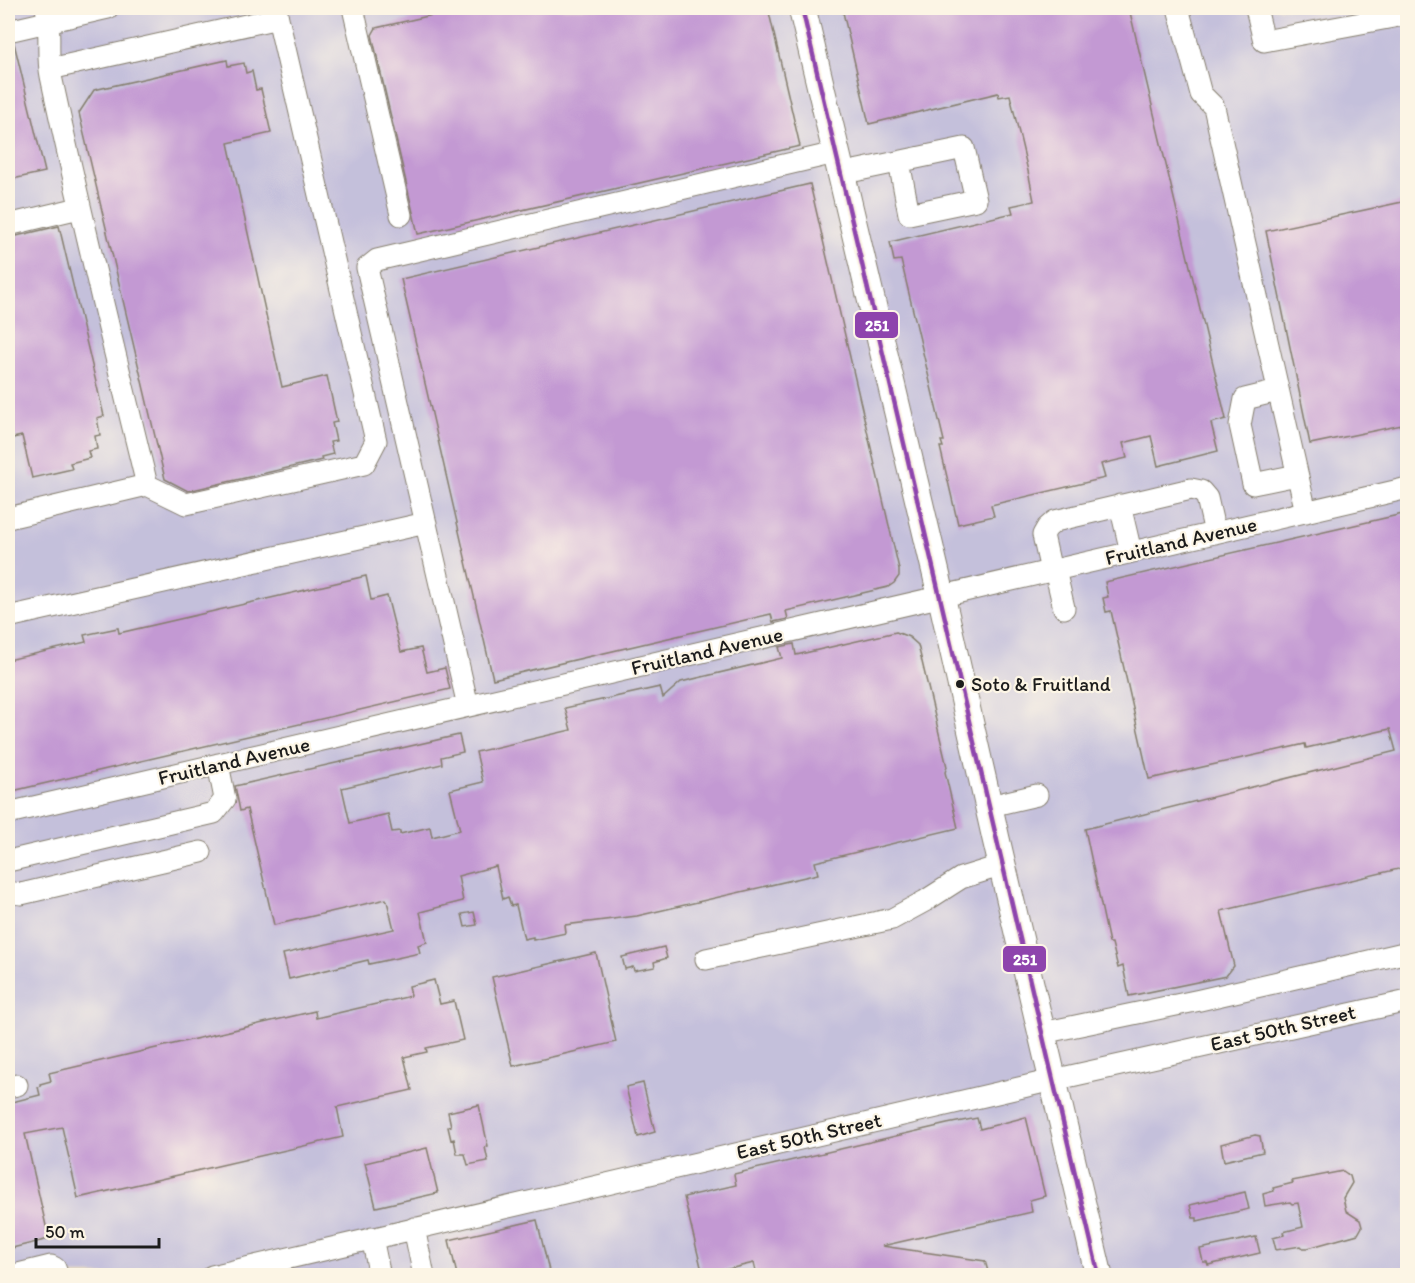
<svg xmlns="http://www.w3.org/2000/svg" width="1415" height="1283" viewBox="0 0 1415 1283" font-family="Itim,sans-serif">
<style>
.industrial{fill:#c4c0db}
.building{fill:#c399d3}
.lines{fill:none;stroke-linecap:round;stroke-linejoin:round}
.minor-casing{stroke:#857e6e;stroke-width:23}
.major-casing{stroke:#857e6e;stroke-width:29}
.minor{stroke:#fff;stroke-width:21}
.major{stroke:#fff;stroke-width:27}
.bus-1-casing{stroke:#fcf5e5;stroke-width:9}
.bus-1{stroke:#8e44ad;stroke-width:4.5}
.bus-dot{fill:#1c1c1c;stroke:#fcf5e5;stroke-width:2}
.labels{text-anchor:middle;stroke-width:4.5;stroke-linejoin:round;paint-order:stroke}
.bus-label{font-size:20px;fill:#1c1c1c;stroke:#fcf5e5;text-anchor:start}
.street-label{font-size:21px;fill:#1c1c1c;stroke:#fcf5e5}
.line-badge{stroke:#fcf5e5;stroke-width:2}
.badge-label{font-size:16px;text-anchor:middle;font-weight:bold;fill:#fff}
</style>
<rect width="100%" height="100%" fill="#fcf5e5"/>
<filter id="ink" filterUnits="userSpaceOnUse"><feTurbulence type="fractalNoise" baseFrequency=".0167" numOctaves="2"/><feDisplacementMap in="SourceGraphic" scale="12" xChannelSelector="R" yChannelSelector="G"/><feConvolveMatrix kernelMatrix="1 2 1 2 8 2 1 2 1" color-interpolation-filters="sRGB"/></filter>
<filter id="wash" filterUnits="userSpaceOnUse"><feTurbulence type="fractalNoise" baseFrequency=".008" numOctaves="4" result="noise"/><feDisplacementMap in="SourceGraphic" scale="24" xChannelSelector="R" yChannelSelector="G"/><feGaussianBlur stdDeviation="1.35" result="paint"/><feColorMatrix in="noise" values="0 0 0 0 0 0 0 0 0 0 0 0 0 0 0 0 0 1.4 0 .05"/><feComposite in="paint" operator="in"/></filter>
<g filter="url(#wash)">
<rect width="100%" height="100%" fill="#eee1c0"/>
<path class="industrial" d="M 8,8 L 1407,8 L 1407,1275 L 8,1275 Z"/>
<g id="blocks">
<path class="building" d="M 463,8 L 768,8 L 800,146 L 418,234 L 372,35 L 376,28 Z
M 842,8 L 1129,8 L 1226,419 L 1211,423 L 1218,451 L 1158,466 L 1151,436 L 1123,443 L 1127,458 L 1101,464 L 1105,478 L 991,505 L 994,516 L 958,524 L 940,447 L 943,447 L 941,441 L 944,441 L 901,260 L 894,261 L 890,242 L 1013,213 L 1011,206 L 1034,201 L 1028,171 L 1010,95 L 999,97 L 998,93 L 869,124 Z
M 8,43 L 14,43 L 45,172 L 8,180 Z
M 227,60 L 228,66 L 244,63 L 246,73 L 252,71 L 256,90 L 261,89 L 271,133 L 228,143 L 282,387 L 327,376 L 337,422 L 332,423 L 336,441 L 330,442 L 333,454 L 321,457 L 322,460 L 188,491 L 165,479 L 79,113 L 94,90 Z
M 810,184 L 899,569 L 899,576 L 894,583 L 888,587 L 786,611 L 788,619 L 773,622 L 771,614 L 493,679 L 401,279 Z
M 1407,201 L 1407,424 L 1310,444 L 1266,231 Z
M 59,226 L 104,416 L 97,418 L 100,435 L 95,436 L 97,449 L 88,451 L 90,458 L 70,463 L 72,469 L 32,478 L 22,436 L 8,439 L 8,238 Z
M 1407,513 L 1407,867 L 1221,911 L 1234,966 L 1226,976 L 1129,996 L 1123,966 L 1118,968 L 1112,943 L 1109,943 L 1085,829 L 1396,751 L 1390,729 L 1306,748 L 1305,744 L 1149,779 L 1111,611 L 1106,612 L 1103,598 L 1108,597 L 1105,582 Z
M 366,576 L 371,600 L 387,596 L 401,652 L 421,648 L 427,672 L 445,668 L 450,689 L 8,792 L 8,660 L 86,642 L 84,635 L 118,628 L 119,633 Z
M 896,632 L 909,637 L 918,645 L 947,767 L 945,772 L 958,828 L 815,862 L 818,874 L 637,916 L 565,925 L 566,933 L 533,940 L 533,937 L 524,939 L 516,905 L 511,906 L 508,897 L 503,899 L 496,866 L 458,876 L 463,901 L 420,912 L 427,942 L 418,945 L 420,953 L 369,964 L 368,960 L 289,979 L 283,954 L 394,929 L 387,901 L 386,899 L 274,925 L 247,809 L 240,811 L 235,786 L 459,735 L 463,752 L 441,757 L 442,764 L 342,788 L 350,823 L 388,814 L 392,832 L 400,831 L 400,834 L 430,827 L 432,837 L 460,830 L 450,790 L 483,782 L 476,752 L 571,730 L 565,708 L 660,687 L 663,698 L 681,682 L 782,658 L 779,647 L 794,644 L 796,655 Z
M 474,912 L 477,925 L 465,927 L 462,914 Z
M 664,947 L 667,958 L 654,962 L 655,967 L 634,971 L 633,967 L 625,969 L 622,957 Z
M 596,953 L 616,1042 L 513,1066 L 492,977 Z
M 434,980 L 440,1004 L 454,1001 L 463,1040 L 426,1048 L 427,1052 L 404,1057 L 412,1090 L 337,1107 L 343,1137 L 78,1198 L 62,1127 L 25,1134 L 49,1239 L 8,1249 L 8,1103 L 40,1095 L 38,1087 L 41,1086 L 40,1084 L 51,1081 L 49,1073 L 315,1011 L 316,1018 L 411,996 L 409,986 Z
M 643,1083 L 655,1132 L 638,1137 L 626,1087 Z
M 479,1105 L 488,1146 L 485,1147 L 488,1161 L 468,1165 L 465,1154 L 457,1154 L 454,1139 L 451,1140 L 448,1127 L 451,1126 L 448,1112 Z
M 1026,1117 L 1045,1196 L 1030,1200 L 1032,1212 L 882,1246 L 985,1261 L 989,1275 L 757,1275 L 754,1263 L 703,1275 L 684,1197 L 736,1185 L 734,1174 L 947,1124 L 977,1118 L 980,1129 Z
M 1255,1135 L 1260,1136 L 1263,1152 L 1224,1161 L 1221,1144 Z
M 427,1148 L 438,1193 L 376,1207 L 365,1163 Z
M 1343,1171 L 1350,1176 L 1352,1183 L 1343,1198 L 1346,1211 L 1360,1220 L 1362,1227 L 1358,1234 L 1308,1248 L 1303,1248 L 1301,1246 L 1276,1250 L 1273,1238 L 1284,1235 L 1283,1232 L 1303,1227 L 1298,1203 L 1292,1204 L 1290,1202 L 1265,1206 L 1263,1194 L 1274,1191 L 1273,1188 L 1293,1183 L 1292,1181 Z
M 1245,1192 L 1249,1209 L 1197,1221 L 1197,1218 L 1193,1218 L 1190,1205 Z
M 537,1220 L 550,1275 L 457,1275 L 449,1240 Z
M 1256,1237 L 1260,1253 L 1208,1265 L 1207,1262 L 1203,1262 L 1200,1249 Z"/>
</g>
</g>
<g filter="url(#ink)">
<use href="#blocks" fill-opacity="0" stroke="#857e6e" stroke-width="1.5"/>
<g class="lines">
<g class="minor-casing">
<path id="minor" d="M 46,8 C 52,30 46,53 51,76 C 80,213 114,349 147,485
M 353,8 L 401,215
M 1178,8 L 1201,94 L 1214,107 L 1306,512
M 1256,8 L 1264,41 L 1399,16 L 1397,8
M 8,31 L 108,8
M 50,69 L 278,18 L 276,8
M 840,174 L 964,148 L 976,200 L 909,214 L 899,162
M 8,225 L 79,208
M 1278,391 L 1245,399 L 1240,425 L 1253,484 L 1297,475
M 1120,505 L 1131,552
M 8,518 L 147,485 L 186,504 L 364,464 L 376,441 L 278,18
M 1055,570 L 1064,608
M 1051,571 L 1043,535 L 1047,528 L 1055,521 L 1191,489 L 1201,491 L 1207,498 L 1215,533
M 8,617 L 426,523
M 468,706 L 367,268 L 377,260 L 835,153
M 990,806 L 1037,795
M 8,813 L 1408,488
M 8,861 L 214,813 L 225,799 L 218,764
M 8,892 L 21,894 L 201,852
M 706,959 L 892,919 L 925,901 L 961,878 L 1003,865
M 1042,1033 L 1200,1000 L 1408,952
M 8,1087 L 17,1085
M 414,1228 L 424,1276
M 372,1238 L 380,1276
M 10,1276 L 51,1266 L 55,1268 L 58,1276
M 212,1276 L 1053,1080 L 1408,1001"/>
</g>
<g class="major-casing">
<path id="major" d="M 802,8 L 936,573 L 996,839 L 1099,1276"/>
</g>
<use href="#minor" class="minor"/>
<use href="#major" class="major"/>
<g class="bus-1-casing">
<path id="bus-1" d="M 802,8 C 902,430 999,853 1099,1276"/>
</g>
<use href="#bus-1" class="bus-1"/>
</g>
</g>
<circle class="bus-dot" cx="960" cy="684" r="5"/>
<g class="labels">
<g class="bus-label">
<text x="971" y="691">Soto &amp; Fruitland</text>
</g>
<g class="street-label">
<text transform="translate(1181 541) rotate(-13)" y="7">Fruitland Avenue</text>
<text transform="translate(707 651) rotate(-13)" y="7">Fruitland Avenue</text>
<text transform="translate(234 761) rotate(-13)" y="7">Fruitland Avenue</text>
<text transform="translate(1283 1028) rotate(-13)" y="7">East 50th Street</text>
<text transform="translate(809 1136) rotate(-13)" y="7">East 50th Street</text>
</g>
</g>
<g class="line-badge">
<rect x="854" y="311" width="45" height="28" rx="6" fill="#8e44ad"/>
<rect x="1002" y="945" width="45" height="28" rx="6" fill="#8e44ad"/>
</g>
<g class="badge-label">
<text x="877" y="331">251</text>
<text x="1025" y="965">251</text>
</g>
<rect width="1415" height="1283" fill="none" stroke="#fcf5e5" stroke-width="30"/>
<path d="M36 1238v9h123v-9" fill="none" stroke="#1c1c1c" stroke-width="3"/>
<text x="45" y="1238" font-size="18" fill="#1c1c1c" stroke="#fcf5e5" stroke-width="4.5" paint-order="stroke">50 m</text>
</svg>
